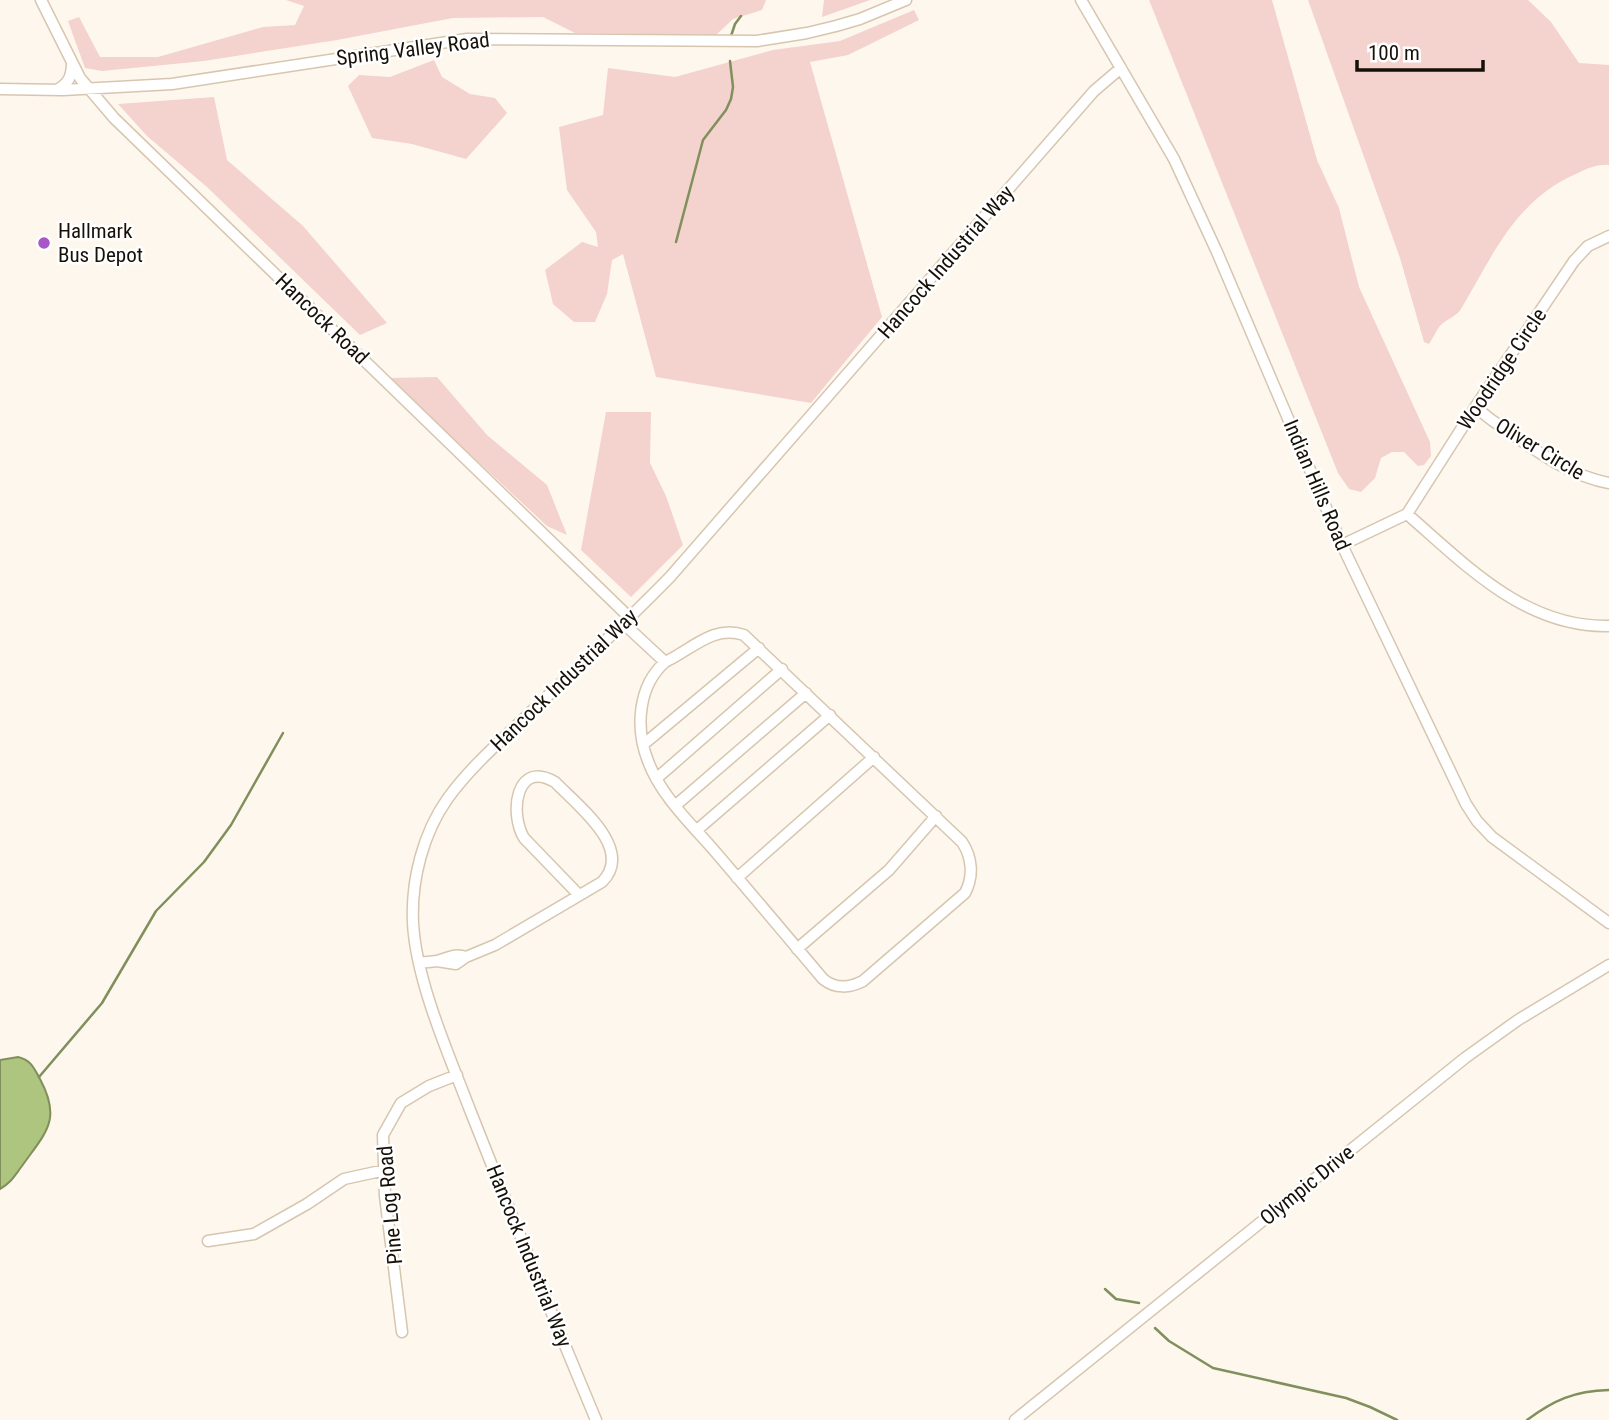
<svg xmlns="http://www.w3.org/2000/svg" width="1609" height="1420" viewBox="0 0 1609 1420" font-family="'Roboto Condensed',sans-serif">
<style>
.green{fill:#f4d2cd}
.water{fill:#adc57e;stroke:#808f5b;stroke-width:2}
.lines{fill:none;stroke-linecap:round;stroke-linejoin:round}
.stream{stroke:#808f5b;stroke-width:2.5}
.minor-casing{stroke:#d7c6af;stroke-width:13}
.minor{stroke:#fff;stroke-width:10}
.poi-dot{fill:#a757c7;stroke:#fff;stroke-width:2.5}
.labels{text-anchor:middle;stroke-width:5;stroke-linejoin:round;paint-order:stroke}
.street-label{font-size:21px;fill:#161108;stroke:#fff}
.poi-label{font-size:21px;fill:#161108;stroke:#fff;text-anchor:start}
</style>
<rect width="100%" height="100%" fill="#fef7ee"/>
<path class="green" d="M 286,0 L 766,0 L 762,10 L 733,19 L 716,35 L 575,33 L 543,17 L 453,18 L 337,40 L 204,61 L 102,71 L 85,68 L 68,21 L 79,17 L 100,57 L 158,57 L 263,27 L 295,25 L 304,6 Z
M 824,0 L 870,0 L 822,17 Z
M 1149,0 L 1272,0 L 1317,160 L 1339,208 L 1359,287 L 1430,442 L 1431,456 L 1424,465 L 1418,466 L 1404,452 L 1392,452 L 1381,458 L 1375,478 L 1361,492 L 1349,489 L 1338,473 Z
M 1308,0 L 1528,0 L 1551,22 L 1579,63 L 1609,65 L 1609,165 C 1597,164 1589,168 1578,173 C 1516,199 1493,255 1461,309 C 1456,317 1446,319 1440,326 C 1436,331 1433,338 1429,344 L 1424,342 L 1400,258 Z
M 914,10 L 919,20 L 848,55 L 810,62 L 882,317 L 811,403 L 656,377 L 623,254 L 612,260 L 607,294 L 595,322 L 574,322 L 553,304 L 545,270 L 582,242 L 598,247 L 596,232 L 567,190 L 559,127 L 603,115 L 608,68 L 675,77 L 773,50 L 840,41 Z
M 434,60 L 442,77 L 470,94 L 495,98 L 507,113 L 466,159 L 412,144 L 372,138 L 348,86 L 359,75 L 390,77 Z
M 214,97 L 227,160 L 303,226 L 387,323 L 360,335 L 207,187 L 147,136 L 118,104 Z
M 437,377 L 487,435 L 547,485 L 567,535 L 547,526 L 388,378 Z
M 606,412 L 651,412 L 650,463 L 666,496 L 683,545 L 631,597 L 581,550 Z"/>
<path class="water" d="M 18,1057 C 31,1060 34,1068 40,1079 C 62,1120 46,1132 22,1166 C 15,1175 11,1183 0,1189 L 0,1060 Z"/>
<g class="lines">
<path class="stream" d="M 731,36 L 735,24 L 741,16
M 676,242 L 703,140 L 726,110 L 731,99 L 733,87 L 730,61
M 39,1077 L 102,1003 L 156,911 L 204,862 L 231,825 L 283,733
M 1105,1289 L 1116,1299 L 1139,1303
M 1155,1328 L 1169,1341 L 1213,1368 L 1346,1398 L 1370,1407 L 1397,1420
M 1527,1420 C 1554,1400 1574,1391 1609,1390"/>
<g class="minor-casing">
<path id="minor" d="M 41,0 L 80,78 L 114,118 L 630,618
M 1081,0 L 1174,159 L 1217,252 L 1342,545 L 1466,804 L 1477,821 L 1492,837 L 1609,923
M 0,89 L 63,90 L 172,84 L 467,39 L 757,41 L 807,33 L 836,26 L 860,19 L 906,0
M 57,90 C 69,83 72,76 72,62
M 1476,406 C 1484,416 1496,423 1506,430 C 1538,452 1570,476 1609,483
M 1407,514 C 1466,565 1525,628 1609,626
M 1342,545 L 1407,514 L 1476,406 L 1574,261 L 1588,246 L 1609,236
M 624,624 L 665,662 C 638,686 635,728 648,761 C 660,794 689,822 712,848 C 749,891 786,935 823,979 C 835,989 850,988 863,981 L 965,893 C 974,876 972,857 962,842 L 744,635 C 714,624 691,650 665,662
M 644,744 L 759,648
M 657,778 L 782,669
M 676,805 L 806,693
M 697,830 L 830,715
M 737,878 L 874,757
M 797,949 L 889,870 L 936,816
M 466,957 L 495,945 L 602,882 C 635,849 578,806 555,782 C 516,759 509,813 524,838 L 579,895
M 419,963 C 424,962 431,962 437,961 C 449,958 454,953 466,957 L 456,964 L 437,961
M 208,1241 L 254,1234 L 307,1204 L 344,1179 L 385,1170
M 402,1332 L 385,1196 L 383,1135 L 401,1103 L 429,1086 L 457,1075
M 596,1420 C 553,1317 511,1214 470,1110 C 449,1055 416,981 413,923 C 411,880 423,833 448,798 C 472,765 504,738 533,710 C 579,666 625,623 670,577 L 1094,91 L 1121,68
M 1015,1420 L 1465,1058 L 1518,1020 L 1609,965"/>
</g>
<use href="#minor" class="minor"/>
</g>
<circle class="poi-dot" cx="44" cy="243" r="7"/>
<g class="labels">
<g class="street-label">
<text transform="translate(413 49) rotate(-7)" y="7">Spring Valley Road</text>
<text transform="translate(946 262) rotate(-49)" y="7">Hancock Industrial Way</text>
<text transform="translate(322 319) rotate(44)" y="7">Hancock Road</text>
<text transform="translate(1502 369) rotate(-56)" y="7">Woodridge Circle</text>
<text transform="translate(1540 449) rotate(31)" y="7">Oliver Circle</text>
<text transform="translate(1317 485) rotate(67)" y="7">Indian Hills Road</text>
<text transform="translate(564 680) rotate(-44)" y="7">Hancock Industrial Way</text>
<text transform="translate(1307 1185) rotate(-39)" y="7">Olympic Drive</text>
<text transform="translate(390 1205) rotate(-95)" y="7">Pine Log Road</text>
<text transform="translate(529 1256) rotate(68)" y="7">Hancock Industrial Way</text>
</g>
<g class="poi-label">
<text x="58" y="238">Hallmark<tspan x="58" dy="24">Bus Depot</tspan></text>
</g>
</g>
<path d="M1357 60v10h126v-10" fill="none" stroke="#161108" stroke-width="3.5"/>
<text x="1368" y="60" font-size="21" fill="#161108" stroke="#ffffff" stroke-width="5" paint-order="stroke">100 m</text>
</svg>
